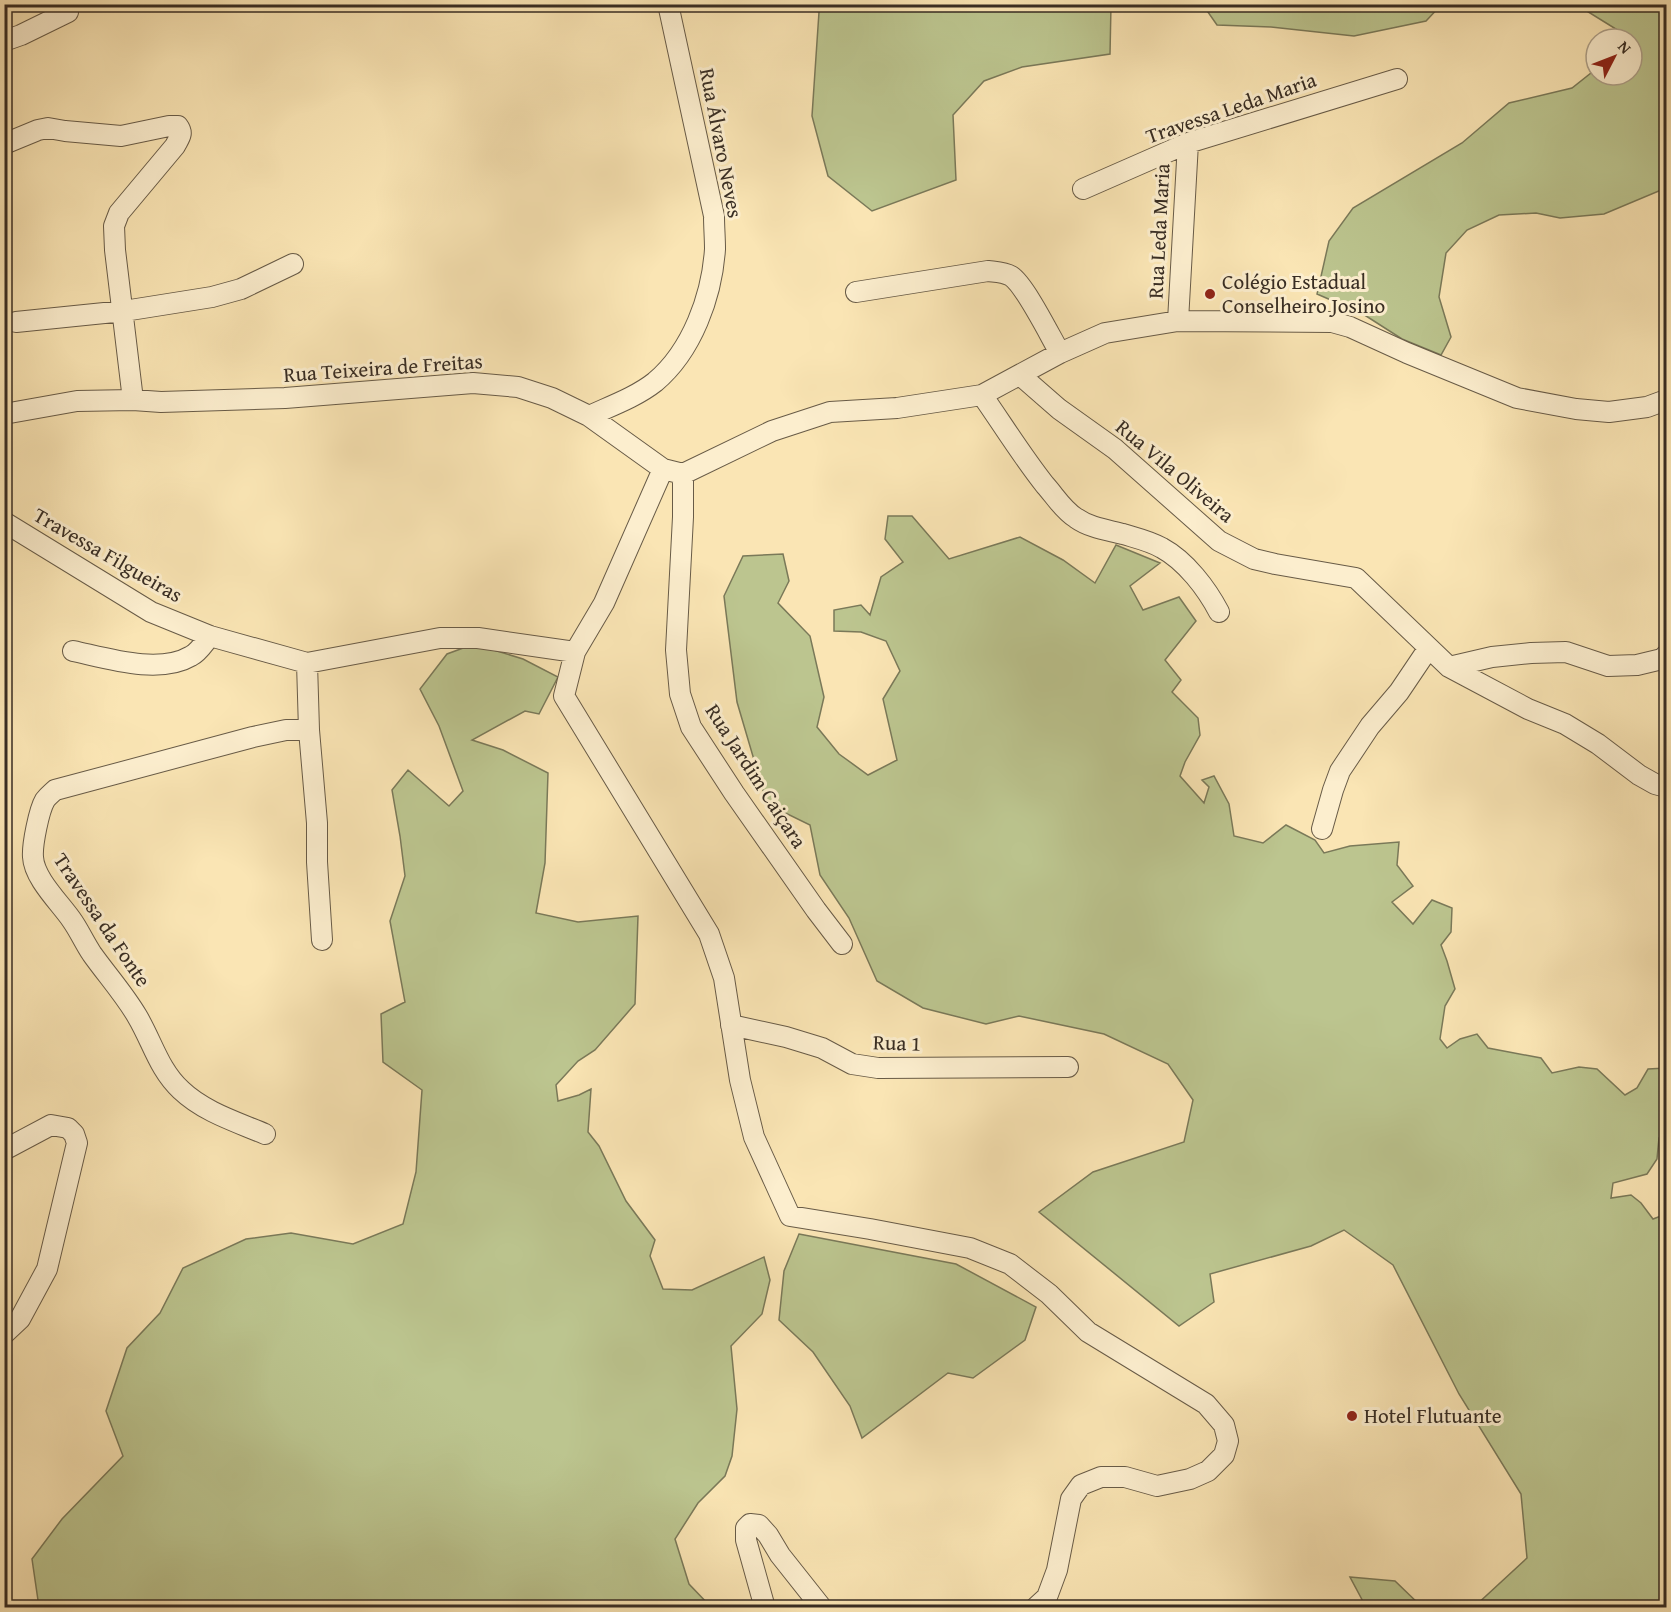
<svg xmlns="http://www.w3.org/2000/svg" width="1671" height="1612" viewBox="0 0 1671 1612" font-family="'Gentium Book Plus',serif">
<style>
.green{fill:#bcc58f;stroke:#7a7959;stroke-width:1.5}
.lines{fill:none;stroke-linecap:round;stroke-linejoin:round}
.minor-casing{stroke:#685b47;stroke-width:22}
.minor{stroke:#fceece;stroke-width:20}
.poi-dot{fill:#8f2418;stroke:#fceece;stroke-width:2}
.labels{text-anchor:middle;stroke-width:6;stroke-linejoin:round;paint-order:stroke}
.street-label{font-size:21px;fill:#382d23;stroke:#fceece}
.poi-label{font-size:21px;fill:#382d23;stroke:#fceece;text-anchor:start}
</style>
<rect width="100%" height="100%" fill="#fae5b4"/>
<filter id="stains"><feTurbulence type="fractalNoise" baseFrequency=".00333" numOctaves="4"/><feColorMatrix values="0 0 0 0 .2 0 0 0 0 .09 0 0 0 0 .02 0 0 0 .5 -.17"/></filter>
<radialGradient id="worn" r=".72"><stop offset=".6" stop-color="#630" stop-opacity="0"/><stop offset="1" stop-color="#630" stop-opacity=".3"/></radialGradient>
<path class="green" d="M 806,5 L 1111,5 L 1110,54 L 1022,67 L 984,81 L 953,115 L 956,180 L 872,211 L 828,176 L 812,116 L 819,12 Z
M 1203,5 L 1441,5 L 1426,21 L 1354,36 L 1271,27 L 1217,25 Z
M 1577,5 L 1666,5 L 1666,188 L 1604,214 L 1560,218 L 1536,213 L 1499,215 L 1467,230 L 1446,253 L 1439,297 L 1451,337 L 1441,355 L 1402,339 L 1363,314 L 1317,294 L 1329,241 L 1353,208 L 1462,143 L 1509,103 L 1572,88 L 1596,69 L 1596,75 L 1632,75 L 1632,39 Z
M 888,516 L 912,516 L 949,559 L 1020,537 L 1063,560 L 1095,583 L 1116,545 L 1160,563 L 1130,586 L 1143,610 L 1179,597 L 1196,621 L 1165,660 L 1181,680 L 1172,692 L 1198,718 L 1200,735 L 1185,762 L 1180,776 L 1204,803 L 1209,787 L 1202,780 L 1214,776 L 1229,804 L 1234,836 L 1263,843 L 1286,825 L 1315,840 L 1324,853 L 1350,846 L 1399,842 L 1397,865 L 1413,886 L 1392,902 L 1413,924 L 1432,900 L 1452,908 L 1451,932 L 1441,945 L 1447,961 L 1455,989 L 1445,1006 L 1440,1039 L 1447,1048 L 1460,1039 L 1477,1034 L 1488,1048 L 1541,1058 L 1552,1073 L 1579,1067 L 1597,1069 L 1625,1095 L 1637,1088 L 1648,1069 L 1666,1068 L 1666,1133 L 1659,1138 L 1657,1159 L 1647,1174 L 1613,1183 L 1611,1198 L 1631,1195 L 1641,1203 L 1653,1219 L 1666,1214 L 1666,1607 L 1474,1607 L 1527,1558 L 1521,1494 L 1459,1394 L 1393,1265 L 1344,1230 L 1311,1246 L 1210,1274 L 1214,1302 L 1179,1326 L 1039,1212 L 1093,1172 L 1184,1142 L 1193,1100 L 1168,1064 L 1104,1034 L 1019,1016 L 986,1024 L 923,1008 L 877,981 L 849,918 L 820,875 L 810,825 L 767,804 L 737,702 L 724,596 L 743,556 L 783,554 L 789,581 L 778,603 L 810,636 L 824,697 L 817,727 L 839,754 L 868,775 L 897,760 L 883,699 L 900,671 L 886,641 L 861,632 L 834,631 L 834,610 L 861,605 L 870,615 L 881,577 L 903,562 L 885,539 Z
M 474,644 L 523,659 L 558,677 L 539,714 L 525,711 L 472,740 L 503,750 L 548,773 L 545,863 L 536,913 L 578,922 L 638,916 L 635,1004 L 595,1050 L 578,1061 L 556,1085 L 558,1101 L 579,1095 L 591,1089 L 588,1132 L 599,1146 L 626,1201 L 655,1240 L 650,1256 L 663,1289 L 692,1290 L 764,1257 L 770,1280 L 762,1314 L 731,1346 L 737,1409 L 732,1456 L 725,1476 L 698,1503 L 675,1539 L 689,1584 L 711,1607 L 39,1607 L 32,1559 L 62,1519 L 123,1456 L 106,1411 L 127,1348 L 160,1313 L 183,1268 L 246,1239 L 291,1233 L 353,1244 L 403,1224 L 416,1172 L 422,1090 L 383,1062 L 381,1014 L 405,1002 L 390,921 L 405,876 L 400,836 L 392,790 L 408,770 L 449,806 L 463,791 L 439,726 L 420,689 L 447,654 Z
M 799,1234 L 956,1264 L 1036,1307 L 1025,1340 L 973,1378 L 948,1373 L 862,1438 L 850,1406 L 813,1352 L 779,1320 L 784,1271 Z
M 1350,1577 L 1395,1581 L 1422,1607 L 1366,1607 Z"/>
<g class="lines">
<g class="minor-casing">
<path id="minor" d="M 4,41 L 21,35 L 68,12
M 4,144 L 38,130 L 48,128 L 65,131 L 121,136 L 169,126 L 178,126 C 184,134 179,138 175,146 L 119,213 L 114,226 L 115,250 L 133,400
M 1083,189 L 1188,143 L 1397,79
M 856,292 L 988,271 C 996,272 1004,272 1011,276 C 1025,285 1050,336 1060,353
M 1178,321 L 1188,143
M 16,322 L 124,311 L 212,297 L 241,289 L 293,264
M 1020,375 L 1059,409 L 1115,449 L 1219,541 L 1254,559 L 1275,564 L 1356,578 L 1449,667 L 1528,709 L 1565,724 L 1598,744 L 1639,775 L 1655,784 L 1666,787
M 982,395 C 1003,425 1022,456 1045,485 C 1055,496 1063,510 1076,518 C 1090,528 1108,530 1123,534 C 1136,538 1150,541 1162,548 C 1186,561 1207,589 1219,612
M 4,414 L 77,401 L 133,400 L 161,402 L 285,398 L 473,383 L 518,387 L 552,398 L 589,416 L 663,469 L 683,474 L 772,431 L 830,412 L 897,408 L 982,395 L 1060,353 L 1105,333 L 1178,321 L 1332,322 L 1350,327 L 1407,353 L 1517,398 L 1576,409 L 1609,412 L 1647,407 L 1666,400
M 589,416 C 611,406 636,397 655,382 C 692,351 712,296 715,249 C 715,238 714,227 714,216 L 668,4
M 663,469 L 604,603 L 575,652 L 564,696 L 709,934 L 724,978 L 740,1080 L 754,1137 L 790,1216 L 870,1229 L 970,1248 L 1010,1264 L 1049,1294 L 1088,1332 L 1206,1404 L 1224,1425 L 1228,1441 L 1224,1455 L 1208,1471 L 1190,1479 L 1157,1486 L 1125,1477 L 1101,1477 L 1081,1485 L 1071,1499 L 1057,1570 L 1047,1597 L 1035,1608
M 683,474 L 683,517 L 676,650 L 680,694 L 691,727 L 734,793 L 816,910 L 842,944
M 4,522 L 151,612 L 210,636 L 307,663 L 440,638 L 478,638 L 575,652
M 73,651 C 106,658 159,675 191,656 C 199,652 204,643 210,636
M 307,663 L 309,730 L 317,823 L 317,862 L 322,940
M 1449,667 L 1492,657 L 1531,653 L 1566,652 L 1608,666 L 1637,665 L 1662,659 L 1666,655
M 1322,829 L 1333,790 L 1340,771 L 1370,726 L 1399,692 L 1428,649
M 731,1025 L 786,1037 L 822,1048 L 852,1064 L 878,1068 L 1068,1067
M 265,1134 C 237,1122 204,1112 181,1090 C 159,1070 152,1041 137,1016 C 124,994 107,975 92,954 C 84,942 79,930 71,919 C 59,902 34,878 33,857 C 32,845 39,810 45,800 C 48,796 52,793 55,790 L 253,737 L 286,730 L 309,730
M 4,1150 L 51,1125 L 68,1128 L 74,1134 L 77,1143 L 47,1269 L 20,1319 L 4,1334
M 765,1608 L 746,1540 L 746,1528 L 750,1524 L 759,1525 L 768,1535 L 780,1555 L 822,1608"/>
</g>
<use href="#minor" class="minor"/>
</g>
<g class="poi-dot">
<circle cx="1210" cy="294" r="6"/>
<circle cx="1352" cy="1416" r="6"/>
</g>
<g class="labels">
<g class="street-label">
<text transform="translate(1231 108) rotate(-19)" y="7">Travessa Leda Maria</text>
<text transform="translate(721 143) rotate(79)" y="7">Rua Álvaro Neves</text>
<text transform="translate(1159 231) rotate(-87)" y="7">Rua Leda Maria</text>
<text transform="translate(383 368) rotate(-4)" y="7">Rua Teixeira de Freitas</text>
<text transform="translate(1175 471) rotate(40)" y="7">Rua Vila Oliveira</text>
<text transform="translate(108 555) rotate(30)" y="7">Travessa Filgueiras</text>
<text transform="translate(756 776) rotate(57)" y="7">Rua Jardim Caiçara</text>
<text transform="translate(102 920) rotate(56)" y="7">Travessa da Fonte</text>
<text transform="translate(897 1043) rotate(2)" y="7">Rua 1</text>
</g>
<g class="poi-label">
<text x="1222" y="289">Colégio Estadual<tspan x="1222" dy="24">Conselheiro Josino</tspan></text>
<text x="1364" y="1423">Hotel Flutuante</text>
</g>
</g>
<rect width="1671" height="1612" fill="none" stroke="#fae5b4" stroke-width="24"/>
<rect x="6" y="6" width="1659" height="1600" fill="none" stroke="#382d23" stroke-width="3"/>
<rect x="12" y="12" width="1647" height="1588" fill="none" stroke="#382d23" stroke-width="1.5"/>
<g transform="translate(1614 57) rotate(48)"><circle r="28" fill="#fceece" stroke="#aea18a" stroke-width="1.5"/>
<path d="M0-4.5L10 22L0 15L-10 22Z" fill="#8f2418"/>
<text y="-9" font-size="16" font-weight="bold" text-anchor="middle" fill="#382d23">N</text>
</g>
<rect width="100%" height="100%" filter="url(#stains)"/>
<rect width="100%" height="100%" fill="url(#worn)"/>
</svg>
